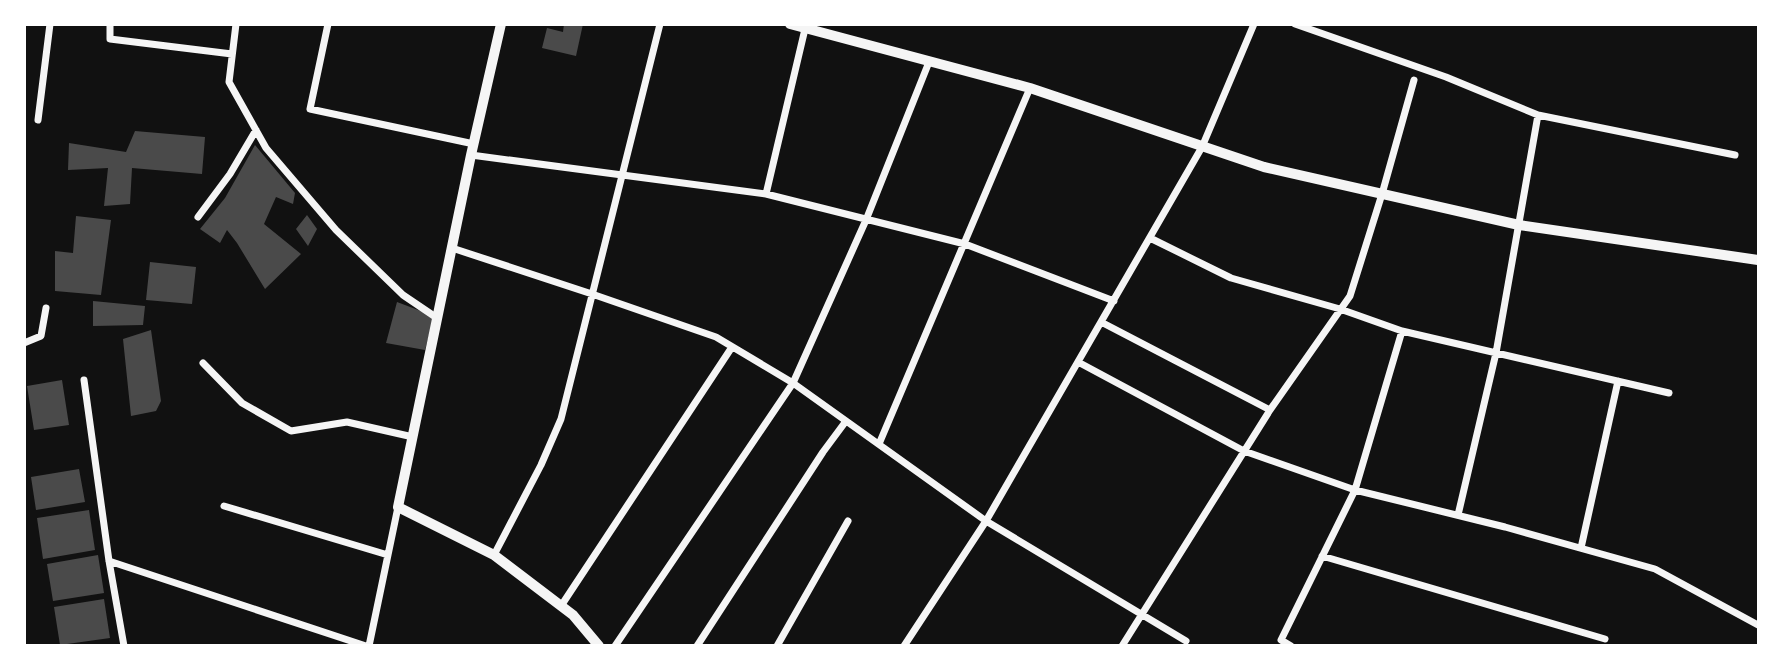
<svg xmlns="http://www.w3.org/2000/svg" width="1783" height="670" viewBox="0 0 1783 670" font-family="'PT Sans',sans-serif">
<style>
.building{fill:#4a4a4a}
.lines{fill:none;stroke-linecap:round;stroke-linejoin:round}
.minor{stroke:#f5f5f5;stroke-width:7}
.tertiary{stroke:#f5f5f5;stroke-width:10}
</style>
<rect width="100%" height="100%" fill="#111"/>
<path class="building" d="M 564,24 L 583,24 L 576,56 L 542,48 L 547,28 L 563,32 Z
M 135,131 L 205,137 L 202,174 L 132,168 L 130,204 L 104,206 L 108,168 L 68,170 L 69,143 L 126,152 Z
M 255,145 L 295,193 L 293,204 L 276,197 L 264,224 L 301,254 L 265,289 L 237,243 L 227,230 L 220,243 L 200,229 L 225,198 Z
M 307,215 L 317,229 L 308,246 L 296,229 Z
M 76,216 L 111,220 L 101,295 L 55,291 L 55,251 L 73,253 Z
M 150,262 L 196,267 L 192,304 L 146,300 Z
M 93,301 L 145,306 L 143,325 L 93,326 Z
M 397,302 L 434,316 L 425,350 L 386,343 Z
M 151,330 L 161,401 L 156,411 L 131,416 L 123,339 Z
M 62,380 L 69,425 L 34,430 L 27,386 Z
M 79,469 L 85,502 L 36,510 L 31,477 Z
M 89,510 L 95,550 L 43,559 L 37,518 Z
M 98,555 L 104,593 L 53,601 L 47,564 Z
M 104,599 L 110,638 L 60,645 L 54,607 Z"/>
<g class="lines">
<path class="minor" d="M 110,24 L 110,39 L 232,54
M 236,24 L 229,82 L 266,148 L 336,230 L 403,295 L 437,318
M 328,24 L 310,109 L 474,144
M 1295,24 L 1446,77 L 1538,115 L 1735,155
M 38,120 L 50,24
M 471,155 L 766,194 L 965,244 L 1114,301
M 766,194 L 805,29
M 198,217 L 230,174 L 256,130
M 1150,238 L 1231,278 L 1340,309 L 1402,331 L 1669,393
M 452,248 L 592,294 L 716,337 L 793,383 L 986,521 L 1186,641
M 1101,322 L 1270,410
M 24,343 L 41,336 L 46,308
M 1078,362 L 1244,451 L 1355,490 L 1505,527 L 1655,569 L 1758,625
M 203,363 L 242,403 L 291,431 L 347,422 L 413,437
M 84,380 L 109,561 L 124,646
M 879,444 L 1030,88
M 224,506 L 388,555
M 1458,515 L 1496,353 L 1538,115
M 1581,548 L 1618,381
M 494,555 L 541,465 L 561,419 L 660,24
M 1322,556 L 1605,639
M 109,561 L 366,646
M 561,606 L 732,347
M 369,646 L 398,507
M 615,646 L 793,383 L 866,220 L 929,62
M 697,646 L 823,452 L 846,421
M 777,646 L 848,521
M 904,646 L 986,521 L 1202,147 L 1254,24
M 1122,646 L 1270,410 L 1350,296 L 1382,194 L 1414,80
M 1291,646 L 1281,640 L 1355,490 L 1402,331"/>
<path class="tertiary" d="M 501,24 L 471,155 L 398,507 L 494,555 L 573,615 L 599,646
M 790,24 L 1030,88 L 1264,167 L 1519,225 L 1758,260"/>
</g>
<rect width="1783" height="670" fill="none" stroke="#ffffff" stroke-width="52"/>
</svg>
